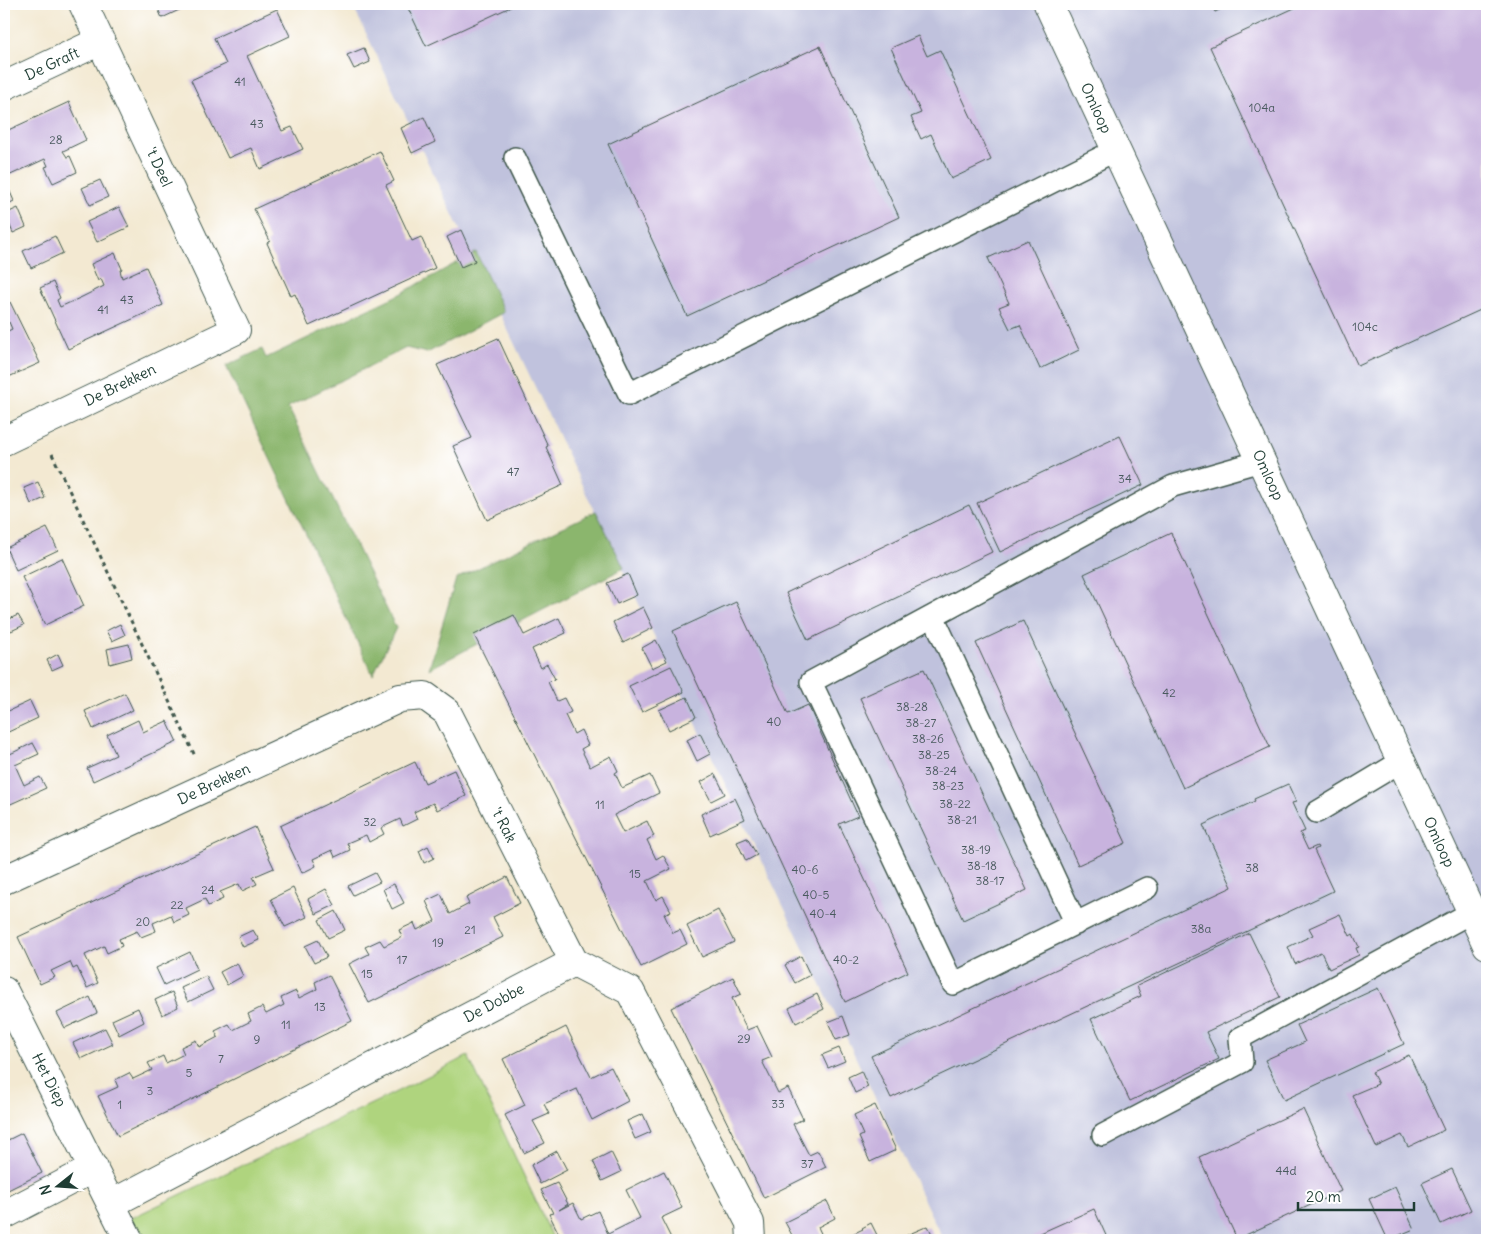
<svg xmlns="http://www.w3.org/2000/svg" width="1491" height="1244" viewBox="0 0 1491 1244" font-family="Delius,sans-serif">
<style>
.industrial{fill:#c0c2dd}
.green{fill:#afd47e;stroke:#678859}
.forest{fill:#8bb66d;stroke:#557a50}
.building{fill:#c8b3de}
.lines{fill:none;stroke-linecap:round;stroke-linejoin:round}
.lane-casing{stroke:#3f574c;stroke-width:24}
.street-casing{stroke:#3f574c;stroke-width:30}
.path{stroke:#3f574c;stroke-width:3;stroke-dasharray:4 4;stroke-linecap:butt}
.lane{stroke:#fff;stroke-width:21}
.street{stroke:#fff;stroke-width:28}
.labels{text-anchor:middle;stroke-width:5;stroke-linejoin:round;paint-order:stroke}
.number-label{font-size:12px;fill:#495a5e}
.street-label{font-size:15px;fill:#1f3d34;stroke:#fff}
</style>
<rect width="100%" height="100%" fill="#fff"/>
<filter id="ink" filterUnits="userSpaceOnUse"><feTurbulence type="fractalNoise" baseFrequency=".02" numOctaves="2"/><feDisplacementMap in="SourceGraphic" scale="10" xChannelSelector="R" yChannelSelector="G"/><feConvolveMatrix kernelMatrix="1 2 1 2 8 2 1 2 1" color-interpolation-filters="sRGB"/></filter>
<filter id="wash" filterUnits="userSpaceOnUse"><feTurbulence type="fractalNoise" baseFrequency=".0096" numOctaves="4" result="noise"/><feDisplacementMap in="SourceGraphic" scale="20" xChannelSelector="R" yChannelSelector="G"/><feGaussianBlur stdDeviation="1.12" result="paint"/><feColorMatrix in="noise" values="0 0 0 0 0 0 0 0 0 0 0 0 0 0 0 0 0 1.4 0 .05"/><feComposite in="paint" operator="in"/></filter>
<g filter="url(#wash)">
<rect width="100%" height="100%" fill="#f3e9d2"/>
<path class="industrial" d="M 352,4 L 1487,4 L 1487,1240 L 943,1240 Z"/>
<path class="green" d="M 468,1056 L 554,1240 L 140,1240 L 129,1219 L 388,1096 Z"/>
<path class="forest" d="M 476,252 L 504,312 L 427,353 L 406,348 L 288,407 L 396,628 L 373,675 L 226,366 L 262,349 L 266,358 L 402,293 Z
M 596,511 L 624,568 L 429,669 L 456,579 Z"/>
<g id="blocks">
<path class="building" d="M 156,4 L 192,4 L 162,18 Z
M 406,4 L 517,4 L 426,46 Z
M 1211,4 L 1232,4 L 1215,12 Z
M 1303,4 L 1487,4 L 1487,307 L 1358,366 L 1210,47 Z
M 277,9 L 290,36 L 247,56 L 282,131 L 292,127 L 303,149 L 260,169 L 251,148 L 228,158 L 191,80 L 226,64 L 214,38 Z
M 918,36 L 927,56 L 940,50 L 991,160 L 951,179 L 931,134 L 921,139 L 911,117 L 921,113 L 891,48 Z
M 820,46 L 899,217 L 687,316 L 608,144 Z
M 364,48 L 370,62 L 354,69 L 347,55 Z
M 69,102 L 86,140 L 63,151 L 67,157 L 70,156 L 77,172 L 53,183 L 45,167 L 48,166 L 45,159 L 4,178 L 4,132 Z
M 424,117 L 435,142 L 412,153 L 401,128 Z
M 380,151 L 394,181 L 386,185 L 412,241 L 421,237 L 435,268 L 309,326 L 295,294 L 291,296 L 267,243 L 270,241 L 254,209 Z
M 100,180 L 108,197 L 90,205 L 82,188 Z
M 7,185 L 14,201 L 4,206 L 4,186 Z
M 119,207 L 129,227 L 97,242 L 87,222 Z
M 18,208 L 26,227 L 13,233 L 5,214 Z
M 461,230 L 475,261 L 461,267 L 447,237 Z
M 55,236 L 63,253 L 31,268 L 23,251 Z
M 1028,240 L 1079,350 L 1040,369 L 1020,325 L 1010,329 L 999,307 L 1009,303 L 988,258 Z
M 115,253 L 122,269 L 120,270 L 122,278 L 146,267 L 163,305 L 68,349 L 40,288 L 53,282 L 60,298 L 57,300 L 60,307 L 82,297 L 104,286 L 101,279 L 98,281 L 91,264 Z
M 10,302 L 40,363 L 4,379 L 4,333 L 12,329 L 9,322 L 6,324 L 4,319 L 4,304 Z
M 498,338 L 548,446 L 546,447 L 563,485 L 487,520 L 453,446 L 472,438 L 437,365 Z
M 1120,436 L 1143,485 L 1000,552 L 977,503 Z
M 38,482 L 45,498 L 31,504 L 24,488 Z
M 969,505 L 992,552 L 808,640 L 786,593 Z
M 47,528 L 58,550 L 16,570 L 6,548 Z
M 1171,533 L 1270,747 L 1183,788 L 1084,574 Z
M 62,558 L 84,606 L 45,625 L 22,577 Z
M 628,574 L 637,595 L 617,604 L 607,583 Z
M 736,602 L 788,714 L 808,705 L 858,816 L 839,824 L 908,972 L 845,1002 L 673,631 Z
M 643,607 L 653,628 L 623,643 L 613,622 Z
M 18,615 L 24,625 L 11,631 L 5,621 Z
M 514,615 L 524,635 L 559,618 L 566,633 L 532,649 L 541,668 L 547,664 L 555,679 L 548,682 L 557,701 L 564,698 L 571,712 L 565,715 L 574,734 L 581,730 L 588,745 L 581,749 L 590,767 L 611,756 L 618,771 L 615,773 L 622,788 L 650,775 L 659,793 L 614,815 L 623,833 L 647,821 L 654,836 L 647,840 L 656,859 L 663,855 L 671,869 L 647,881 L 656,900 L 663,896 L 671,911 L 664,914 L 673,933 L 680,930 L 687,944 L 641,967 L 474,635 Z
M 1023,621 L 1126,843 L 1078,865 L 976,643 Z
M 120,624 L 125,635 L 112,641 L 106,631 Z
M 656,640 L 667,661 L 652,668 L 642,648 Z
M 129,644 L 132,658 L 110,664 L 107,649 Z
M 58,654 L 63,665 L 52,670 L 47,660 Z
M 671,666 L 684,692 L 642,712 L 629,686 Z
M 924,669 L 1027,890 L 963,920 L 860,698 Z
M 125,693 L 133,710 L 93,729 L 85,711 Z
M 687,697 L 696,717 L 669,730 L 659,710 Z
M 30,701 L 38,718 L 4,734 L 4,713 Z
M 138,720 L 143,732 L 167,721 L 177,742 L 93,781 L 87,768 L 116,755 L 107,735 Z
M 700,733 L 710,754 L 697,761 L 687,740 Z
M 4,741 L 10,754 L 33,743 L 39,754 L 15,765 L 24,785 L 40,777 L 46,788 L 4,807 Z
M 415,762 L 425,783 L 454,770 L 466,796 L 437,810 L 433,803 L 414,812 L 417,819 L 403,826 L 400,819 L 381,828 L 384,834 L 369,842 L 366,835 L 347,843 L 350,850 L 335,857 L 332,850 L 313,859 L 316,866 L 302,873 L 280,826 Z
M 715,774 L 725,794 L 711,801 L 701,782 Z
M 1288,784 L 1296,802 L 1292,803 L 1305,831 L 1300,833 L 1308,850 L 1317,846 L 1318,848 L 1314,850 L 1333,891 L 891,1098 L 871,1056 L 1232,887 L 1203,825 L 1255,801 L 1254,799 Z
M 735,798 L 745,819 L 710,835 L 701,814 Z
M 255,827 L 274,868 L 253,877 L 257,884 L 242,891 L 239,884 L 220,892 L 223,899 L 208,906 L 205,899 L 186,908 L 189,915 L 174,922 L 171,915 L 153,923 L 156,931 L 141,937 L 137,931 L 119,939 L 122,946 L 107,953 L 104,946 L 85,955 L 98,983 L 87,988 L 77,967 L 73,969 L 70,962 L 51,971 L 55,977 L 40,984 L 18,937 Z
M 747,838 L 757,855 L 746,861 L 737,842 Z
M 428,846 L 434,858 L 424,863 L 419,851 Z
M 375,873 L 380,882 L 353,895 L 348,886 Z
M 507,877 L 520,903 L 493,917 L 503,937 L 369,1003 L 349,964 L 369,954 L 365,947 L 380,940 L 384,946 L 402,937 L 399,930 L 414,923 L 417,930 L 435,921 L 426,901 L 441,894 L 450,914 L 469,904 L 466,898 Z
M 394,884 L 404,903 L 392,909 L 383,889 Z
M 293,888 L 307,917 L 285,927 L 271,899 Z
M 326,889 L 335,905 L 316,914 L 308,899 Z
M 718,910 L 734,942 L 702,957 L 687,926 Z
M 336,911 L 345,930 L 328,938 L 319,920 Z
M 1340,914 L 1350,936 L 1353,934 L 1359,947 L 1356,948 L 1359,955 L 1329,969 L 1321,952 L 1295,964 L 1288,947 L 1313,935 L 1309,928 Z
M 253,930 L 259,940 L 243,947 L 238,937 Z
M 1249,933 L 1280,997 L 1206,1032 L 1219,1059 L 1130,1101 L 1091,1019 L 1141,996 L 1137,986 Z
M 318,940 L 327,957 L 314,963 L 305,946 Z
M 190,952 L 197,969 L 164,985 L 156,968 Z
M 801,956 L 810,975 L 795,983 L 785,965 Z
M 237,963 L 243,976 L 227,985 L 220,972 Z
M 329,975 L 352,1021 L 118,1136 L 98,1096 L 118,1087 L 115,1080 L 129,1073 L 133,1079 L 152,1070 L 148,1063 L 163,1056 L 166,1063 L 184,1054 L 181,1047 L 196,1040 L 199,1047 L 218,1037 L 215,1031 L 229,1024 L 233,1030 L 251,1021 L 248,1014 L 262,1007 L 266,1014 L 284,1005 L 281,998 L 296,991 L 299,998 L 317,989 L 315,982 Z
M 206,976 L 213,990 L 188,1002 L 181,988 Z
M 733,977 L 741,994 L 732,998 L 739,1014 L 747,1030 L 757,1026 L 772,1057 L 762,1061 L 778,1093 L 788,1088 L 803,1119 L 793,1124 L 809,1155 L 818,1151 L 826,1167 L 764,1198 L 671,1008 Z
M 1378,988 L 1404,1044 L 1284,1100 L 1265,1060 L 1305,1042 L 1297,1025 Z
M 172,992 L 178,1007 L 162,1015 L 155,1000 Z
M 817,994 L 824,1009 L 796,1023 L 789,1008 Z
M 90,997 L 97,1013 L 65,1028 L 57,1013 Z
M 138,1008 L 144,1022 L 119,1035 L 112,1020 Z
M 843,1016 L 850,1035 L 836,1040 L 828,1022 Z
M 566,1027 L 591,1077 L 611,1067 L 628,1101 L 592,1120 L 577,1089 L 544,1104 L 549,1114 L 533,1121 L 545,1143 L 524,1153 L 505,1115 L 525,1105 L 503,1059 Z
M 105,1028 L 113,1044 L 81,1059 L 73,1043 Z
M 839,1048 L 845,1061 L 828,1068 L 822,1055 Z
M 1409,1055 L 1444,1130 L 1408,1147 L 1402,1135 L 1376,1147 L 1352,1095 L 1378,1084 L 1372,1072 Z
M 861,1071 L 868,1087 L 855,1093 L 848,1077 Z
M 875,1105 L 896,1150 L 870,1162 L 859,1137 L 863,1135 L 854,1115 Z
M 1303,1109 L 1341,1191 L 1237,1239 L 1199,1157 Z
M 643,1114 L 651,1132 L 635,1139 L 627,1121 Z
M 22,1133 L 42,1173 L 4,1192 L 4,1142 Z
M 557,1151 L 567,1170 L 540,1184 L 531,1165 Z
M 611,1152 L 621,1172 L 602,1181 L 593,1161 Z
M 1452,1169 L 1471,1210 L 1441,1224 L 1422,1183 Z
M 664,1171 L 682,1208 L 661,1218 L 672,1240 L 562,1240 L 549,1214 L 553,1213 L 541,1190 L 557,1183 L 568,1204 L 559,1210 L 573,1203 L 581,1219 L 598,1211 L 608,1234 L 640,1218 L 626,1190 Z
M 1395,1187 L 1414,1229 L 1388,1240 L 1369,1199 Z
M 827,1201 L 835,1218 L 818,1227 L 824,1240 L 790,1240 L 794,1239 L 785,1222 Z
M 1094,1209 L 1108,1240 L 1025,1240 Z
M 871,1223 L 879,1239 L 840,1240 L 863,1229 L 862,1228 Z
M 928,1226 L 935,1240 L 910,1240 L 907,1235 Z"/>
</g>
</g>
<g filter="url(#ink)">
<use href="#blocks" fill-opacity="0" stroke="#3f574c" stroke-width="1"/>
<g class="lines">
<g class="lane-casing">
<path id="lane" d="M 515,158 L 629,394 L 1116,150
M 933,616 L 1076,924
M 1317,812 L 1402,761
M 1147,888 L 953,984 L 811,682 L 1173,486 L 1261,461
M 1103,1135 L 1242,1062 L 1240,1038 L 1472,912"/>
</g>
<g class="street-casing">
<path id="street" d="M 1048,4 L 1487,945
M 4,86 L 100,41
M 4,441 L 236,330 L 83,4
M 4,880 L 400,698 L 425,696 L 447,712 L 574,962
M 4,991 L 129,1240
M 111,1204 L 574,962 L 630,991 L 750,1223 L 751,1240
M 4,1215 L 94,1168"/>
</g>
<path class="path" d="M 52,454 L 195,756"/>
<use href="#lane" class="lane"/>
<use href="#street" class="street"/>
</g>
</g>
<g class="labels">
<g class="number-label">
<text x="240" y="86">41</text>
<text x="1262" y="112">104a</text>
<text x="257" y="128">43</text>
<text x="56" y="144">28</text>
<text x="127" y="304">43</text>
<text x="103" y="314">41</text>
<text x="1365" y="331">104c</text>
<text x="513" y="476">47</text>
<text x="1125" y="483">34</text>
<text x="1169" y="697">42</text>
<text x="912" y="711">38-28</text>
<text x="774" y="726">40</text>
<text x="921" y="727">38-27</text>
<text x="928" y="743">38-26</text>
<text x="934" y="759">38-25</text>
<text x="941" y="775">38-24</text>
<text x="948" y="790">38-23</text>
<text x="955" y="808">38-22</text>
<text x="600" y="809">11</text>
<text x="962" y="824">38-21</text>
<text x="370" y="826">32</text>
<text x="976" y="854">38-19</text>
<text x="982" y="870">38-18</text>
<text x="1252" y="872">38</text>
<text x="805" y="874">40-6</text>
<text x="635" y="878">15</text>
<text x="990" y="885">38-17</text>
<text x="208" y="894">24</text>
<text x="816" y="899">40-5</text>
<text x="177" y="909">22</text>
<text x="823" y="918">40-4</text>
<text x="143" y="926">20</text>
<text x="1201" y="933">38a</text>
<text x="470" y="934">21</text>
<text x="438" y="947">19</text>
<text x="402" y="964">17</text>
<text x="846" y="964">40-2</text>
<text x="367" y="978">15</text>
<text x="320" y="1011">13</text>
<text x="286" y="1029">11</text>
<text x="744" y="1043">29</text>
<text x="257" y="1044">9</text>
<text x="221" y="1063">7</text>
<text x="189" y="1077">5</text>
<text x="150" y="1095">3</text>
<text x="778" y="1108">33</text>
<text x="120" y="1109">1</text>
<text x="807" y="1168">37</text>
<text x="1286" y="1175">44d</text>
</g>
<g class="street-label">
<text transform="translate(52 64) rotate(-25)" y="5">De Graft</text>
<text transform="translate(1096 108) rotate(65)" y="5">Omloop</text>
<text transform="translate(159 167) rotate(65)" y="5">'t Deel</text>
<text transform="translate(120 385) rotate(-26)" y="5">De Brekken</text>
<text transform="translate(1268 475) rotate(65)" y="5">Omloop</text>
<text transform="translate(214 784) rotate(-25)" y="5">De Brekken</text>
<text transform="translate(504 825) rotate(63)" y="5">'t Rak</text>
<text transform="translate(1439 842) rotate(65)" y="5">Omloop</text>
<text transform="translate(494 1003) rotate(-28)" y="5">De Dobbe</text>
<text transform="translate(49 1080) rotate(63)" y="5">Het Diep</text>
</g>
</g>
<rect width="1491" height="1244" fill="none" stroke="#fff" stroke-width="20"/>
<g transform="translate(58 1186) rotate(253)" stroke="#ffffff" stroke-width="4" paint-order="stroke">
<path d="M0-4L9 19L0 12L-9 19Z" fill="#1f3d34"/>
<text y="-8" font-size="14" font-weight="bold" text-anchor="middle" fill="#1f3d34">N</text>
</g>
<path d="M1298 1202v8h116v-8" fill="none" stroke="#1f3d34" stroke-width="2.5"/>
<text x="1306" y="1202" font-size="15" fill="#1f3d34" stroke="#ffffff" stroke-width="4" paint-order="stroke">20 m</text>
</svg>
